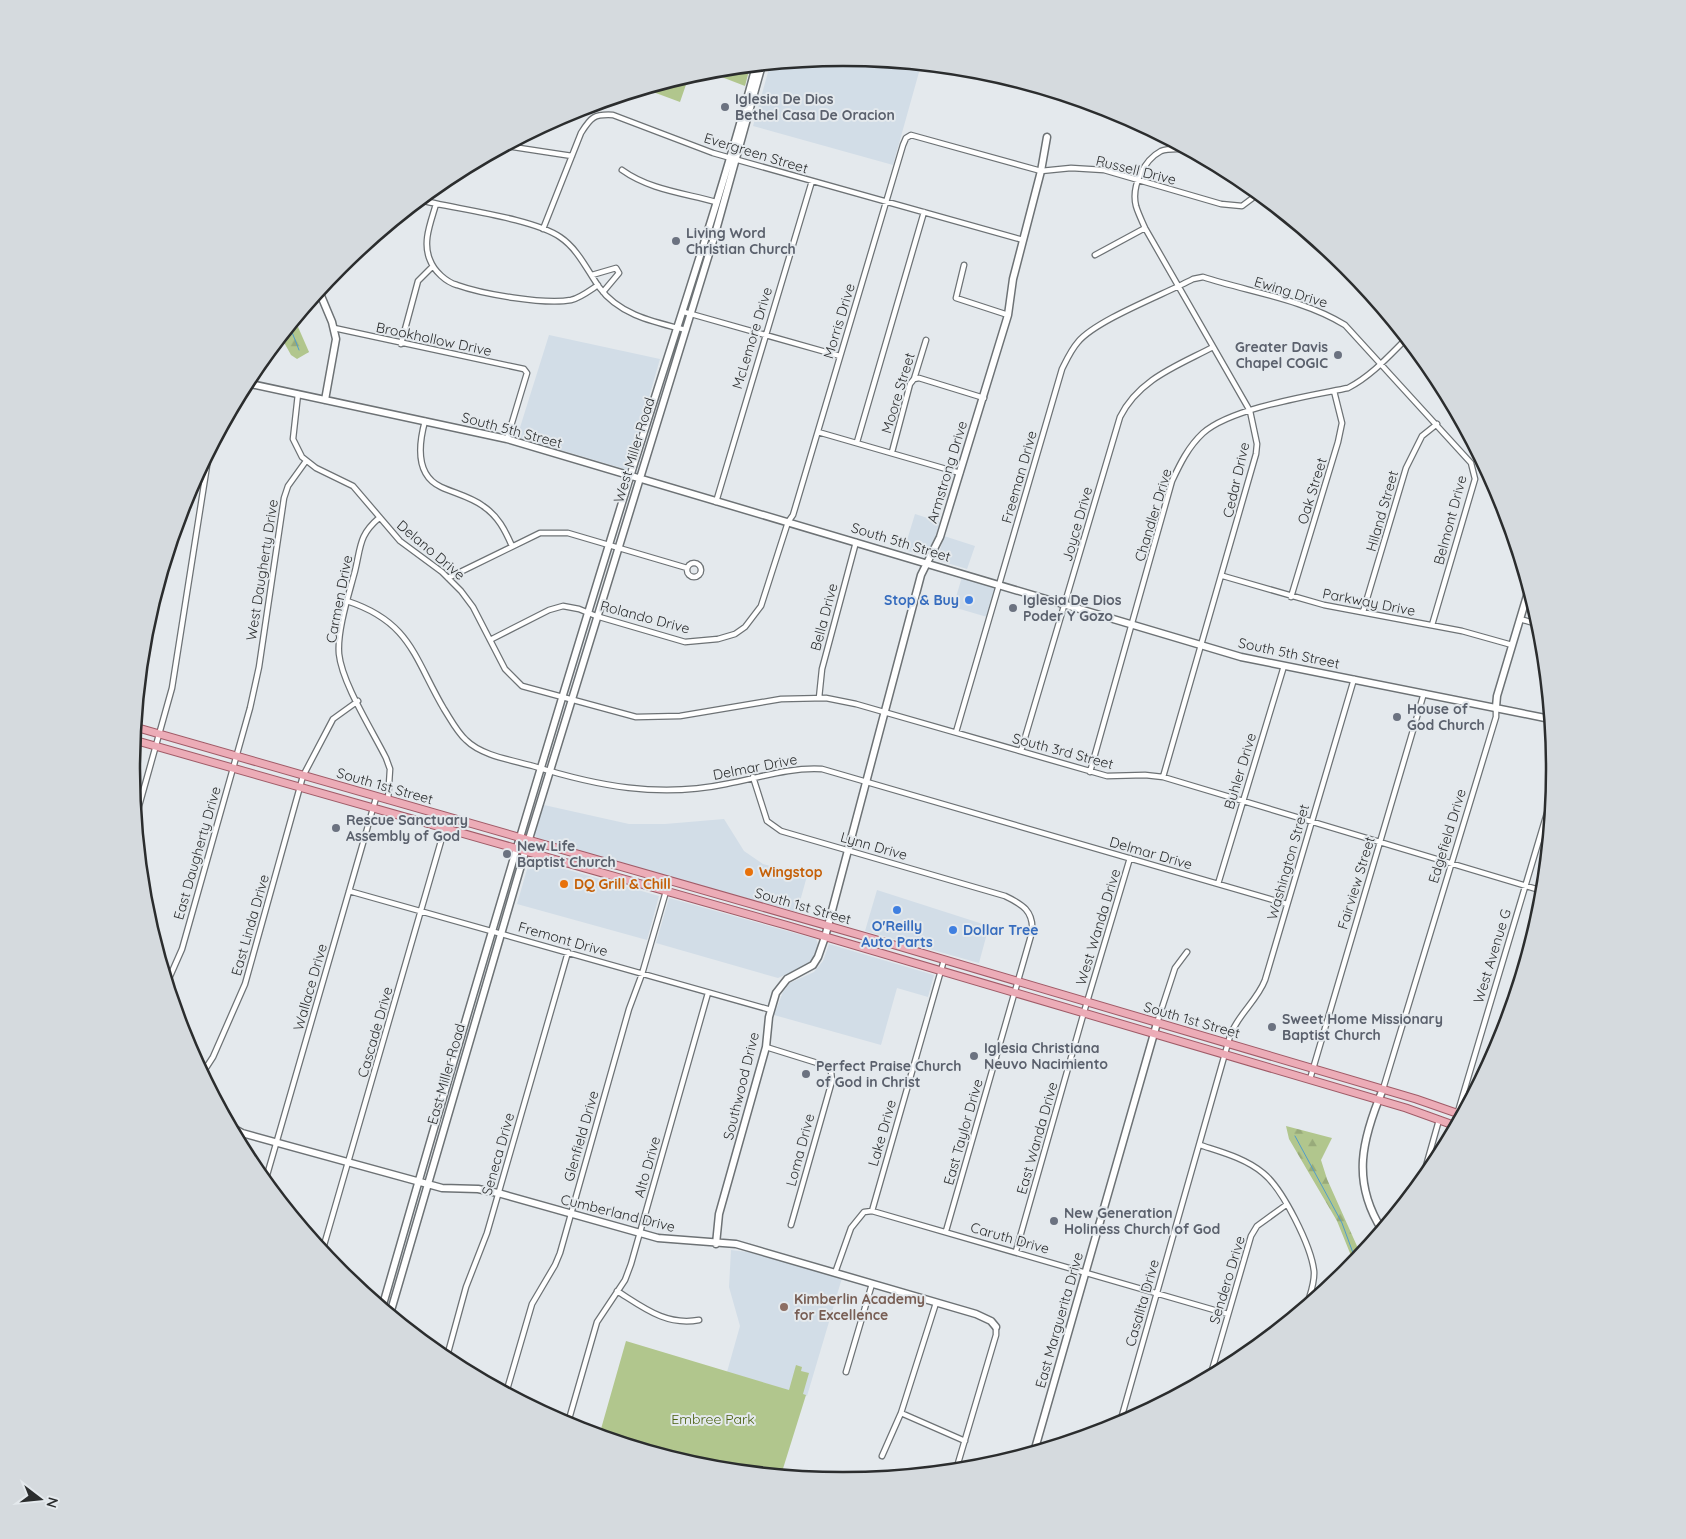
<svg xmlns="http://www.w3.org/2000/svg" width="1686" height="1539" viewBox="0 0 1686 1539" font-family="Quicksand,sans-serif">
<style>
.built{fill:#d2dde7}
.forest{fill:url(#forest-firs)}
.park{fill:#b1c68d}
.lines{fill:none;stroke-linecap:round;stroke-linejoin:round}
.stream{stroke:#509ccb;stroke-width:1}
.street-casing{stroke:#6d7275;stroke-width:7}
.secondary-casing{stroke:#6d7275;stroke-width:9}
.primary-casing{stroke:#a05c68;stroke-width:9}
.street{stroke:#fff;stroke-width:4.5}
.secondary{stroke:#fff;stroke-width:6}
.primary{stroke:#ecacb7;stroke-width:7}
.worship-dot{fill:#6b7280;stroke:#e4e9ed;stroke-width:2}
.shop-dot{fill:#3f7fe0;stroke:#e4e9ed;stroke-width:2}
.food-dot{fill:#e8710a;stroke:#e4e9ed;stroke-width:2}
.education-dot{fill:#8d6e63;stroke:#e4e9ed;stroke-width:2}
.labels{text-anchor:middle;stroke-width:4;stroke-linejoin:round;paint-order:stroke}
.worship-label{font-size:14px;font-weight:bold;fill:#5b616d;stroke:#e4e9ed;text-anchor:start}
.street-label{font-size:14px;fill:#2b2d2e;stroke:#e4e9ed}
.shop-label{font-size:14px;font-weight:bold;fill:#366cbe;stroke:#e4e9ed;text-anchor:end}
.food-label{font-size:14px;font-weight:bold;fill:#c56008;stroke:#e4e9ed;text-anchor:start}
.education-label{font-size:14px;font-weight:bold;fill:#785e54;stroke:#e4e9ed;text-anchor:start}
.park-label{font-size:14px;fill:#4a6111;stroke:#e4e9ed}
.rim{fill:none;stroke:#2b2d2e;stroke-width:2.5}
</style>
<defs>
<pattern id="forest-firs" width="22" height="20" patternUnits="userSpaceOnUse" patternTransform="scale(1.25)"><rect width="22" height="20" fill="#b1c68d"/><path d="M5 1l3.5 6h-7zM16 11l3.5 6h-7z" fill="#98aa7a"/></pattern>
</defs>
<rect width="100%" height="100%" fill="#e4e9ed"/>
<path class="built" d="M 843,58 L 921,65 L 893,165 L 753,126 L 770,65 Z
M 549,335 L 660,359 L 628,470 L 517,437 Z
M 915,514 L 940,522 L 930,557 L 904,550 Z
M 944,536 L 975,546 L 967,569 L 937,560 Z
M 962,577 L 996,587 L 987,617 L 953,607 Z
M 544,805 L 629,824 L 665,824 L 724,819 L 744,851 L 763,864 L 807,876 L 797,912 L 640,869 L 537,838 L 534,834 Z
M 530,859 L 659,896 L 647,940 L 517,904 Z
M 877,890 L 989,926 L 979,963 L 865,931 Z
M 669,898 L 816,939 L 818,944 L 815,956 L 807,965 L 778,978 L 656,943 Z
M 829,944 L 934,975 L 928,997 L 897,988 L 881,1045 L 774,1015 L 783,992 L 790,983 L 814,972 L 823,961 Z
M 731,1250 L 748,1252 L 842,1278 L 807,1396 L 727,1372 L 740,1326 L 729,1287 Z"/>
<path class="forest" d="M 295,320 L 309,352 L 297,359 L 291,355 L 281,337 Z
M 1286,1126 L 1332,1138 L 1321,1160 L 1327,1179 L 1361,1255 L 1354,1263 L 1337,1221 L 1289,1139 Z"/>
<path class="park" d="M 750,67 L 745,86 L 706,71 Z
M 689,76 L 680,102 L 645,89 Z
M 626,1341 L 789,1390 L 796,1365 L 802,1367 L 801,1371 L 809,1373 L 803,1394 L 806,1395 L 781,1475 L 704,1468 L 599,1436 Z"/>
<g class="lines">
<path class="stream" d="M 290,327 L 299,350
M 1295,1136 L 1342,1223 L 1356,1261"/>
<g class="street-casing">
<path id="street" d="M 506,146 L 572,156
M 622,170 C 650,190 684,193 716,202
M 420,200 C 455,209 532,218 560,237 C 578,249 587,270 599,287 C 619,315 654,322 686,330
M 436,204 C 431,222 422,242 430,260 C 434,271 446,282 457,285 C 482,294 545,305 571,300 C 580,298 589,291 598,285
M 543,229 L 581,133 C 591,117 594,114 613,115 L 713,153 L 1023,240
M 1095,255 L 1145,228
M 964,265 L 956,298 L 1008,315
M 592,275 L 616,268 L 619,273 L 603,292
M 684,312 L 840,356
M 334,328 L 524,369 L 527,373 L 507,439
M 401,344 L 418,281 L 433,266
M 914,379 L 919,378 L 984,398
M 298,394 L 293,439 L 302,457 L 316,468 L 353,486 L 400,541 L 442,572 L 461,591 L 473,607 L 505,669 L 522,686 L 636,717 L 680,716 L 781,699 L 826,698 L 856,704 L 1107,776 L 1145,775 L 1163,777 L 1543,891
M 425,421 C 419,443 415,475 441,487 C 454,493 471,497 483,506 C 498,516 505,530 512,546
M 818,432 L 960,473
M 857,442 L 924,212
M 892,452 L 910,384 L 914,379 L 926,340
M 716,502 L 812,181
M 379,518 C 359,535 361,546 355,571 C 349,594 337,630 339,654 C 342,683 372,730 386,758 L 390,769 L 388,800
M687 570a7 7 0 1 1 14 0a7 7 0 1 1-14 0Z
M 1223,576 L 1324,605 L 1462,631 L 1512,645
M 448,578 L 540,533 L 568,533 L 687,568
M 1291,597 L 1338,442 L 1342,423 L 1334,391
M 347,601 C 411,622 414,658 444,709 C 451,720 457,732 466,740 C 482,756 512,760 533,766 C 597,786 659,798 726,784 C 759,778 789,767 822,769 L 1287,904
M 1363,612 L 1406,468 L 1422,436 L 1437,424
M 1520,619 L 1540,625
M 490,640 L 549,610 L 563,606 L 579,609 L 596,616 L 685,642 L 718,639 L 735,634 L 745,627 L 761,606 L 788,522 L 793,515 L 903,145 L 906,138 L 911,135 L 1041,171 L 1071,168 L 1104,170 L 1221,204 L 1242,206 L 1258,194
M 819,698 L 822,669 L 856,542
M 956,732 L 1062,369 C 1067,359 1071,350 1078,342 C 1096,320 1165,294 1193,279 L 1203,277 C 1249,292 1303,299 1345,325 L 1471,463 L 1475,479 L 1432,625
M 1021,751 L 1120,417 C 1139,379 1177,366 1213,347
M 1090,772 L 1172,481 C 1180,464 1188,447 1203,433 C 1231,408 1309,396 1348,388 C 1371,376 1388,357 1406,339
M 753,777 L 767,821 L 781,831 L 1005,896 C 1022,904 1034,911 1032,932 L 946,1231
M 1163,777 L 1256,454 L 1257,444 L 1250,411 L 1145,228 C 1142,221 1138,213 1136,206 C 1131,186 1144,160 1161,151 C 1168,148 1177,149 1185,149
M 136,824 L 139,806 L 172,688 L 209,453
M 1218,884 L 1284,666
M 349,891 L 771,1010
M 167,983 L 182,949 L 250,708 L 259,667 L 284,498 L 288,486 L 306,461
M 1157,1023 L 1175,968 L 1187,952
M 766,1047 L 827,1066 L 831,1071 L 832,1081 L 791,1225
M 202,1074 L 213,1057 L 245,984 L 303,776 L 333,719 L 358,701
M 1310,1079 L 1424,693
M 1383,1089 L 1496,717 L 1496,707
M 1454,1125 L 1553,793
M 1200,1145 C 1221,1152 1245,1158 1263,1173 C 1283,1189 1311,1246 1314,1271 C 1315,1283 1310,1294 1307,1305
M 1422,1180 L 1439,1120
M 265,1182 L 376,798
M 872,1211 L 944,960
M 1016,1251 L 1084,1012 L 1130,858
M 322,1252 L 448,817
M 835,1273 L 851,1228 L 864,1212 L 872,1211 L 1228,1314
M 617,1291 C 644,1308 666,1326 699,1320
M 446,1360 L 466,1287 L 487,1233 L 568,952
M 846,1372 L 872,1284
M 1210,1377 L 1251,1236 L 1257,1226 L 1286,1205
M 506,1393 L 532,1304 L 555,1265 L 560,1253 L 629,1009 L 642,974 L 669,881
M 901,1413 L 965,1441
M 567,1426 L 597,1322 L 625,1280 L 631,1264 L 708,993
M 1119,1426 L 1230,1036 C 1238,1014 1257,1001 1265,980 L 1354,679
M 882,1456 L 901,1413 L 936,1303
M 956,1470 L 996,1335 L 996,1327"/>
</g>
<g class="secondary-casing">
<path id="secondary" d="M 319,291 L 332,322 L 336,339 L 325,400
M 246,383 L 507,439 L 1241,657 L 1550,719
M 1496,707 L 1497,696 L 1529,589
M 231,1127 L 242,1133 L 442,1188 L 478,1189 L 498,1193 L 658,1238 L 736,1244 L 976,1314 L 991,1321 L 996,1327
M 1382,1230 C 1351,1181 1362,1139 1383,1089
M 716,1244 L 719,1214 L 766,1047 L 769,1017 L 776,993 L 787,979 L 813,965 L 818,957 L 825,937 L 921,575 L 940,537 L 1008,315 L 1013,279 L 1041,171 L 1047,137
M 382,1308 C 462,1030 544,753 630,477 C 672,340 719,205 756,66
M 390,1314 L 525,852 L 713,241 L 762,65
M 1034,1452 L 1157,1023"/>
</g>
<g class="primary-casing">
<path id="primary" d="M 135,727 L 898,946 L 1416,1099 L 1462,1115
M 134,740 L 789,926 L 1406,1108 L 1456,1126"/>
</g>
<use href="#street" class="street"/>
<use href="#secondary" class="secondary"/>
<use href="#primary" class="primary"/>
</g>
<g class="worship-dot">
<circle cx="725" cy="107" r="5"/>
<circle cx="676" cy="241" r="5"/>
<circle cx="1338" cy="355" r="5"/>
<circle cx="1013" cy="608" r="5"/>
<circle cx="1397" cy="717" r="5"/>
<circle cx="336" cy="828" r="5"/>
<circle cx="507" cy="854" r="5"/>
<circle cx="1272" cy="1027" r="5"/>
<circle cx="974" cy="1056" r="5"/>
<circle cx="806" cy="1074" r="5"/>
<circle cx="1054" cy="1221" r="5"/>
</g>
<g class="shop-dot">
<circle cx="969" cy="600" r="5"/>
<circle cx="897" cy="910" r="5"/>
<circle cx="953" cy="930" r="5"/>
</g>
<g class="food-dot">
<circle cx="749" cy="872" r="5"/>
<circle cx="564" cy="884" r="5"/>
</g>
<circle class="education-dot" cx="784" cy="1307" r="5"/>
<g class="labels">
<g class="worship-label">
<text x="735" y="104">Iglesia De Dios<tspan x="735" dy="16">Bethel Casa De Oracion</tspan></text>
<text x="686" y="238">Living Word<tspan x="686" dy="16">Christian Church</tspan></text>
<text x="1328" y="352" text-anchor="end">Greater Davis<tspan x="1328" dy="16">Chapel COGIC</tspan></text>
<text x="1023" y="605">Iglesia De Dios<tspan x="1023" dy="16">Poder Y Gozo</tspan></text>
<text x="1407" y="714">House of<tspan x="1407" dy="16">God Church</tspan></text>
<text x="346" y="825">Rescue Sanctuary<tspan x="346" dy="16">Assembly of God</tspan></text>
<text x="517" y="851">New Life<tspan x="517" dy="16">Baptist Church</tspan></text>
<text x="1282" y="1024">Sweet Home Missionary<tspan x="1282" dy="16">Baptist Church</tspan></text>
<text x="984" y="1053">Iglesia Christiana<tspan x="984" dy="16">Neuvo Nacimiento</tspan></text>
<text x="816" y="1071">Perfect Praise Church<tspan x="816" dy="16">of God in Christ</tspan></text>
<text x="1064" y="1218">New Generation<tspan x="1064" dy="16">Holiness Church of God</tspan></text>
</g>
<g class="street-label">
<text transform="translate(756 153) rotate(17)" y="5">Evergreen Street</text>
<text transform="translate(1136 170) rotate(14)" y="5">Russell Drive</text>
<text transform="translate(1291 292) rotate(17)" y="5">Ewing Drive</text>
<text transform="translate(839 321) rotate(-73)" y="5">Morris Drive</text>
<text transform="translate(752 338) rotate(-73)" y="5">McLemore Drive</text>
<text transform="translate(434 339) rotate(12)" y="5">Brookhollow Drive</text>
<text transform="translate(898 393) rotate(-73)" y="5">Moore Street</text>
<text transform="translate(512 430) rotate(15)" y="5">South 5th Street</text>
<text transform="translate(634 450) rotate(-73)" y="5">West Miller Road</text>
<text transform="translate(947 472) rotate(-73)" y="5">Armstrong Drive</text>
<text transform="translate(1019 477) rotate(-74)" y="5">Freeman Drive</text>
<text transform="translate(1236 480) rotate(-77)" y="5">Cedar Drive</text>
<text transform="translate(1312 491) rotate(-73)" y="5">Oak Street</text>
<text transform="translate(1382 511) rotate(-74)" y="5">Hiland Street</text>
<text transform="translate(1153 515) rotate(-73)" y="5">Chandler Drive</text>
<text transform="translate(1450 520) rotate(-75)" y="5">Belmont Drive</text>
<text transform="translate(1077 524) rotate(-74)" y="5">Joyce Drive</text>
<text transform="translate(901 542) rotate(17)" y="5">South 5th Street</text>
<text transform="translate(431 550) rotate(40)" y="5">Delano Drive</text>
<text transform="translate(262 570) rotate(-81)" y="5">West Daugherty Drive</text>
<text transform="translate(339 599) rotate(-79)" y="5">Carmen Drive</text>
<text transform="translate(1369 602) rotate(11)" y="5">Parkway Drive</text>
<text transform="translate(645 617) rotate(15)" y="5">Rolando Drive</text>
<text transform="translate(824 617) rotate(-75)" y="5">Bella Drive</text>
<text transform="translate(1289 653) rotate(12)" y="5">South 5th Street</text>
<text transform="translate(1063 751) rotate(15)" y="5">South 3rd Street</text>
<text transform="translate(755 767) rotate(-11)" y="5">Delmar Drive</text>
<text transform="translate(1240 771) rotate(-73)" y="5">Buhler Drive</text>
<text transform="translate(385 786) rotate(16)" y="5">South 1st Street</text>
<text transform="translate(1447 836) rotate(-73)" y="5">Edgefield Drive</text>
<text transform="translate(874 846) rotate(16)" y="5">Lynn Drive</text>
<text transform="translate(197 853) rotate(-74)" y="5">East Daugherty Drive</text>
<text transform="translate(1151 853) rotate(16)" y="5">Delmar Drive</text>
<text transform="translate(1288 862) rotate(-74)" y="5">Washington Street</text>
<text transform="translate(1356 883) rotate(-73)" y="5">Fairview Street</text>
<text transform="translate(803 906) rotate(16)" y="5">South 1st Street</text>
<text transform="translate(250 925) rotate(-74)" y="5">East Linda Drive</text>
<text transform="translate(1098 927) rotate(-73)" y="5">West Wanda Drive</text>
<text transform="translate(563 939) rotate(16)" y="5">Fremont Drive</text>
<text transform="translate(1492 956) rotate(-73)" y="5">West Avenue G</text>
<text transform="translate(310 987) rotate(-74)" y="5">Wallace Drive</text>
<text transform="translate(1192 1020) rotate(16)" y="5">South 1st Street</text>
<text transform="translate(375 1032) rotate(-74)" y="5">Cascade Drive</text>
<text transform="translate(446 1074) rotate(-74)" y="5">East Miller Road</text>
<text transform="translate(741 1086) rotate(-76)" y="5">Southwood Drive</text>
<text transform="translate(963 1132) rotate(-74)" y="5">East Taylor Drive</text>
<text transform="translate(882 1133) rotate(-74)" y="5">Lake Drive</text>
<text transform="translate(581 1136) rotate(-74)" y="5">Glenfield Drive</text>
<text transform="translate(1037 1138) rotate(-74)" y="5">East Wanda Drive</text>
<text transform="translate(800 1150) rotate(-75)" y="5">Loma Drive</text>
<text transform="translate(498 1154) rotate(-74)" y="5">Seneca Drive</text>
<text transform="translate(647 1167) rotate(-74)" y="5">Alto Drive</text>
<text transform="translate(618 1213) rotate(14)" y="5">Cumberland Drive</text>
<text transform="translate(1010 1238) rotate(16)" y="5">Caruth Drive</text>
<text transform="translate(1227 1280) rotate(-73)" y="5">Sendero Drive</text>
<text transform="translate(1142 1303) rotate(-74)" y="5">Casalita Drive</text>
<text transform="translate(1059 1320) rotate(-74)" y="5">East Marguerita Drive</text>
</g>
<g class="shop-label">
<text x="959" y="605">Stop &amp; Buy</text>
<text x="897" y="931" text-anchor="middle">O'Reilly<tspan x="897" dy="16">Auto Parts</tspan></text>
<text x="963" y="935" text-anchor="start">Dollar Tree</text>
</g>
<g class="food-label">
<text x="759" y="877">Wingstop</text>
<text x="574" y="889">DQ Grill &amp; Chill</text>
</g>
<g class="education-label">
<text x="794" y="1304">Kimberlin Academy<tspan x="794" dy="16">for Excellence</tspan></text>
</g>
<g class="park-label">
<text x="713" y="1424">Embree Park</text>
</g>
</g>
<path d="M0 0H1686V1539H0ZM140 769a703 703 0 1 1 1406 0a703 703 0 1 1-1406 0Z" fill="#d5dade" fill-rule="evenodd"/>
<path class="rim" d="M140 769a703 703 0 1 1 1406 0a703 703 0 1 1-1406 0Z"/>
<g transform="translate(40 1499) rotate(106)" stroke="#e4e9ed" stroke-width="4" paint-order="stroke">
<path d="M0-4L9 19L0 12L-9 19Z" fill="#2b2d2e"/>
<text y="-8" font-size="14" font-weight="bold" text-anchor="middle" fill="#2b2d2e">N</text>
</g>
</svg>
